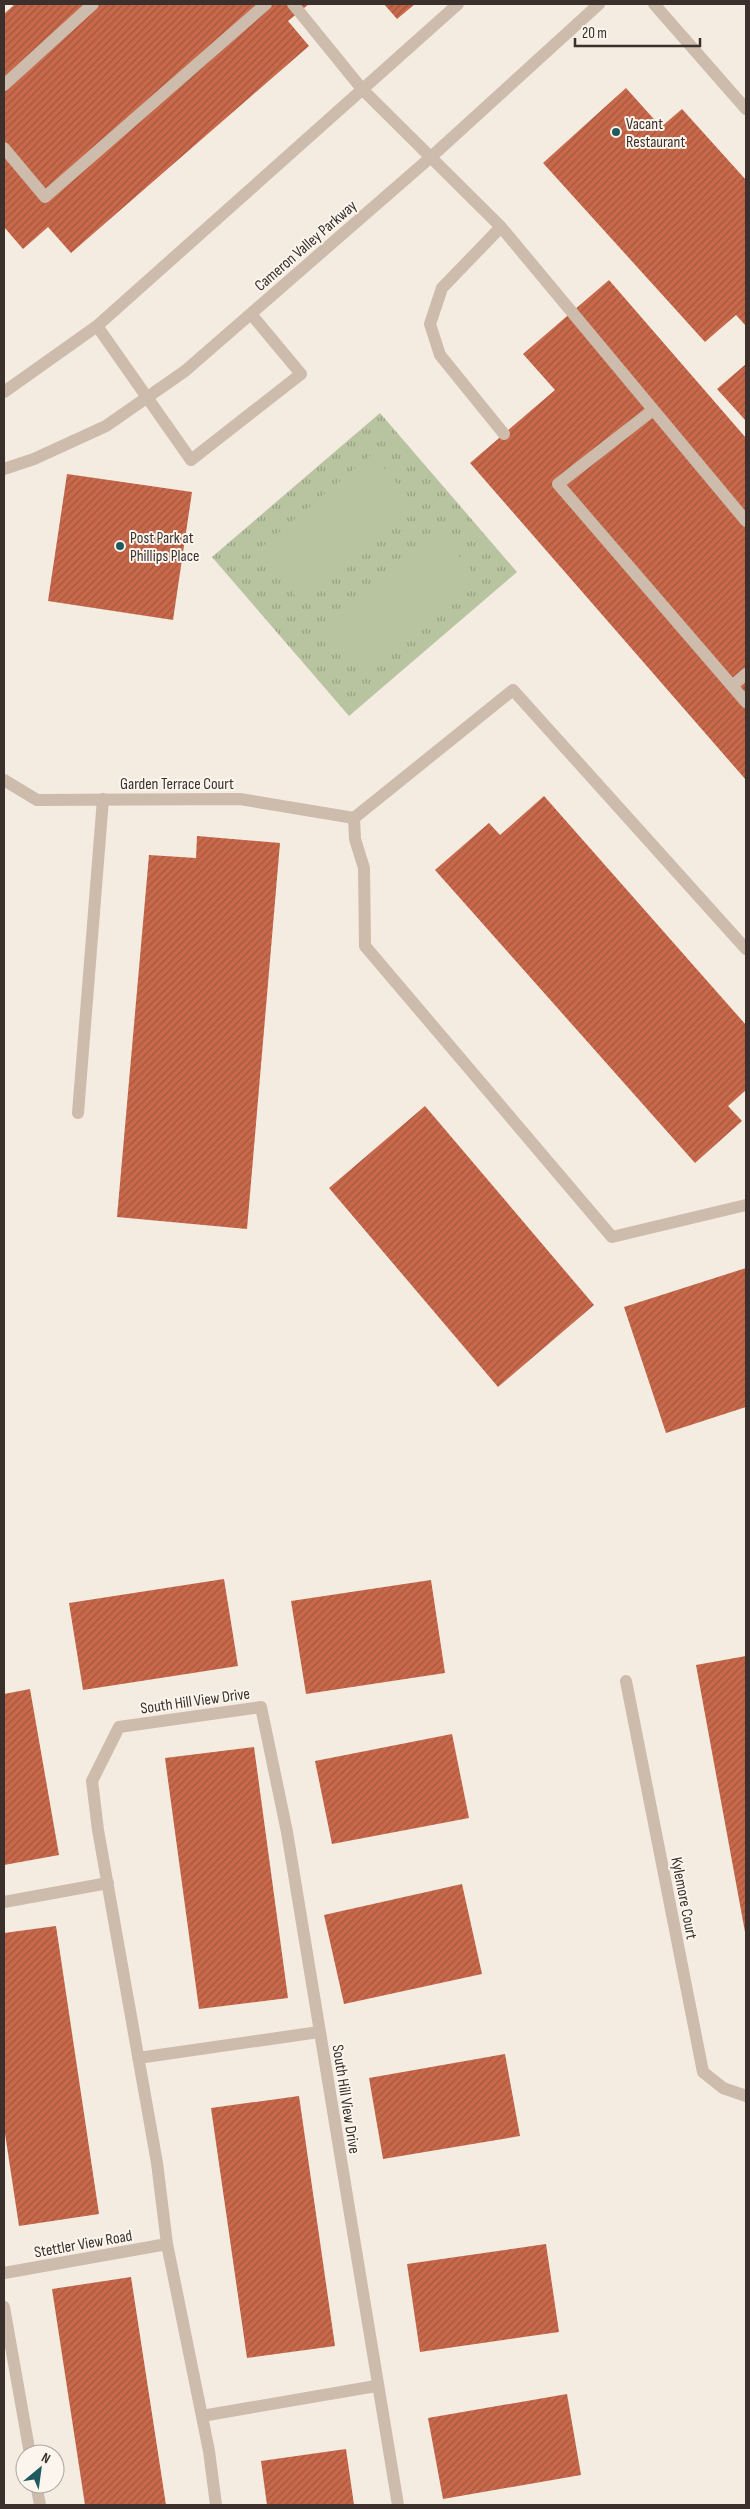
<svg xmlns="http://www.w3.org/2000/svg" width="750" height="2509" viewBox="0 0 750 2509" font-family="'Sofia Sans Condensed',sans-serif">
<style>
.park{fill:url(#park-tufts)}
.pitch{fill:#b8c4a0}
.building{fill:url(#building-hatch)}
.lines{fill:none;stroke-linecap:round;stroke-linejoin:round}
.lane{stroke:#cdbbac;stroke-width:12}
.street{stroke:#cdbbac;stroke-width:12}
.poi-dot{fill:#1f5a5e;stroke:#fbf5ee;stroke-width:2}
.labels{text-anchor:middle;stroke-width:4;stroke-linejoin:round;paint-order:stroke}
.poi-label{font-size:16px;fill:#3b302b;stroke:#fbf5ee;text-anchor:start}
.street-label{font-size:16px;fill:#3b302b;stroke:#fbf5ee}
</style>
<defs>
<pattern id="park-tufts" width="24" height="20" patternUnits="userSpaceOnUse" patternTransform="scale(1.25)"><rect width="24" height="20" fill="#b8c4a0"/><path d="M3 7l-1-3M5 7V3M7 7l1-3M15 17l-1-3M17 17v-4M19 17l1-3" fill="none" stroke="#97a083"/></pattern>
<pattern id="building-hatch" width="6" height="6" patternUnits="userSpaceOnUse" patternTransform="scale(1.25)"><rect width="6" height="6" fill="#c8694b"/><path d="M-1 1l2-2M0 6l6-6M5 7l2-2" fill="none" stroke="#a4573f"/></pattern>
</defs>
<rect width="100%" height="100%" fill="#f4ebe1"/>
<path class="park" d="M 380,413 L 517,572 L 349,716 L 212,557 Z"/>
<path class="pitch" d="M 372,454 L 417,507 L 301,603 L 258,550 Z
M 436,529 L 480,581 L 366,677 L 321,625 Z"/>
<path class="building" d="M 15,4 L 309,4 L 288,21 L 309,46 L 71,253 L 48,227 L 23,249 L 4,227 L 4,14 Z
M 384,4 L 415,4 L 397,19 Z
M 626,88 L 661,127 L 682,109 L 746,180 L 746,326 L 736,315 L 705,342 L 543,163 Z
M 609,280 L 746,438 L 746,780 L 470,463 L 555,390 L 523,354 Z
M 746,364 L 746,421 L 717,389 Z
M 67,474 L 192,492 L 173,620 L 48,601 Z
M 544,796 L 746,1025 L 746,1090 L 728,1106 L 742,1121 L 695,1163 L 435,870 L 489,823 L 500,835 Z
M 197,836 L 280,843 L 247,1229 L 117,1217 L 149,855 L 196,858 Z
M 425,1106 L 594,1305 L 498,1387 L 329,1188 Z
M 746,1268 L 746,1407 L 666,1433 L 624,1307 Z
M 224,1579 L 238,1666 L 83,1690 L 69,1603 Z
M 431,1580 L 445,1673 L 306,1694 L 291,1601 Z
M 746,1656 L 746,1931 L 745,1932 L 696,1665 Z
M 30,1689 L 59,1855 L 4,1865 L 4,1694 Z
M 452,1734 L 469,1818 L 332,1844 L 315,1761 Z
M 254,1747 L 288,1998 L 199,2009 L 165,1758 Z
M 462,1884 L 482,1974 L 344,2004 L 324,1915 Z
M 56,1926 L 99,2214 L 19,2226 L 4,2127 L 4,1933 Z
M 505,2054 L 520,2136 L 383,2159 L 369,2078 Z
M 299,2096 L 335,2346 L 247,2358 L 211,2108 Z
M 546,2244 L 559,2332 L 420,2352 L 407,2264 Z
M 131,2277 L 166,2505 L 85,2505 L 52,2289 Z
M 567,2394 L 581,2475 L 443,2499 L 428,2418 Z
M 346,2449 L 354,2505 L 267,2505 L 261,2461 Z"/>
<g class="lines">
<path class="lane" d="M 293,4 L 362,89 L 501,227 L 746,521
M 4,85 L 93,4
M 4,148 L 45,197 L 266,4
M 501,227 L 442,288 L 430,324 L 440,355 L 504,434
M 97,326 L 191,460 L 301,374 L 251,314
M 653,410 L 558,484 L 746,702
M 732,686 L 746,674
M 746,949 L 513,690 L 354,818 L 355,839 L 364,868 L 365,946 L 612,1237 L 746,1205
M 78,1113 L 103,799
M 4,2307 L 30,2454
M 202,2416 L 376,2386
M 36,2484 L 40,2505"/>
<path class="street" d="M 654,4 L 746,109
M 4,392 L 97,326 L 458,4
M 4,469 L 34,459 L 106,426 L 185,371 L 431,157 L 599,4
M 4,780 L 37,800 L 240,799 L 354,818
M 626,1681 L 703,2072 L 723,2088 L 746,2096
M 4,1902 L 108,1883
M 138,2058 L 319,2032
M 4,2273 L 167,2244
M 216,2505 L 209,2451 L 167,2244 L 157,2163 L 98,1830 L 92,1781 L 119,1727 L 261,1707 L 287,1832 L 398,2505"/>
</g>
<g class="poi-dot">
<circle cx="616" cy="132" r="5"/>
<circle cx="120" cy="546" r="5"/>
</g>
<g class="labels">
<g class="poi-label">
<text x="626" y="129">Vacant<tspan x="626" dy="18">Restaurant</tspan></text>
<text x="130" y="543">Post Park at<tspan x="130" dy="18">Phillips Place</tspan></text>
</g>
<g class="street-label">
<text transform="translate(305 245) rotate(-41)" y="6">Cameron Valley Parkway</text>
<text x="177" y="789">Garden Terrace Court</text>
<text transform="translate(195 1700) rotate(-8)" y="6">South Hill View Drive</text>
<text transform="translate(685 1898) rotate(79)" y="6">Kylemore Court</text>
<text transform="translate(347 2099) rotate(81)" y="6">South Hill View Drive</text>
<text transform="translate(83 2243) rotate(-10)" y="6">Stettler View Road</text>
</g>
</g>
<rect width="750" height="2509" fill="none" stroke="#3b302b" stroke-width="10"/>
<g transform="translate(40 2469) rotate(29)"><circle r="24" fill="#fbf5ee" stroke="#aea6a0"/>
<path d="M0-4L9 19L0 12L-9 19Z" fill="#1f5a5e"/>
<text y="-8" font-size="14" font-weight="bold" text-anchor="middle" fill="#3b302b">N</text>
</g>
<path d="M575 38v8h125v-8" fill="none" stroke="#3b302b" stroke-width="2.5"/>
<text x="582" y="38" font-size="15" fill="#3b302b" stroke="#fbf5ee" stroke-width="4" paint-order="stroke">20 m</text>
</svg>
